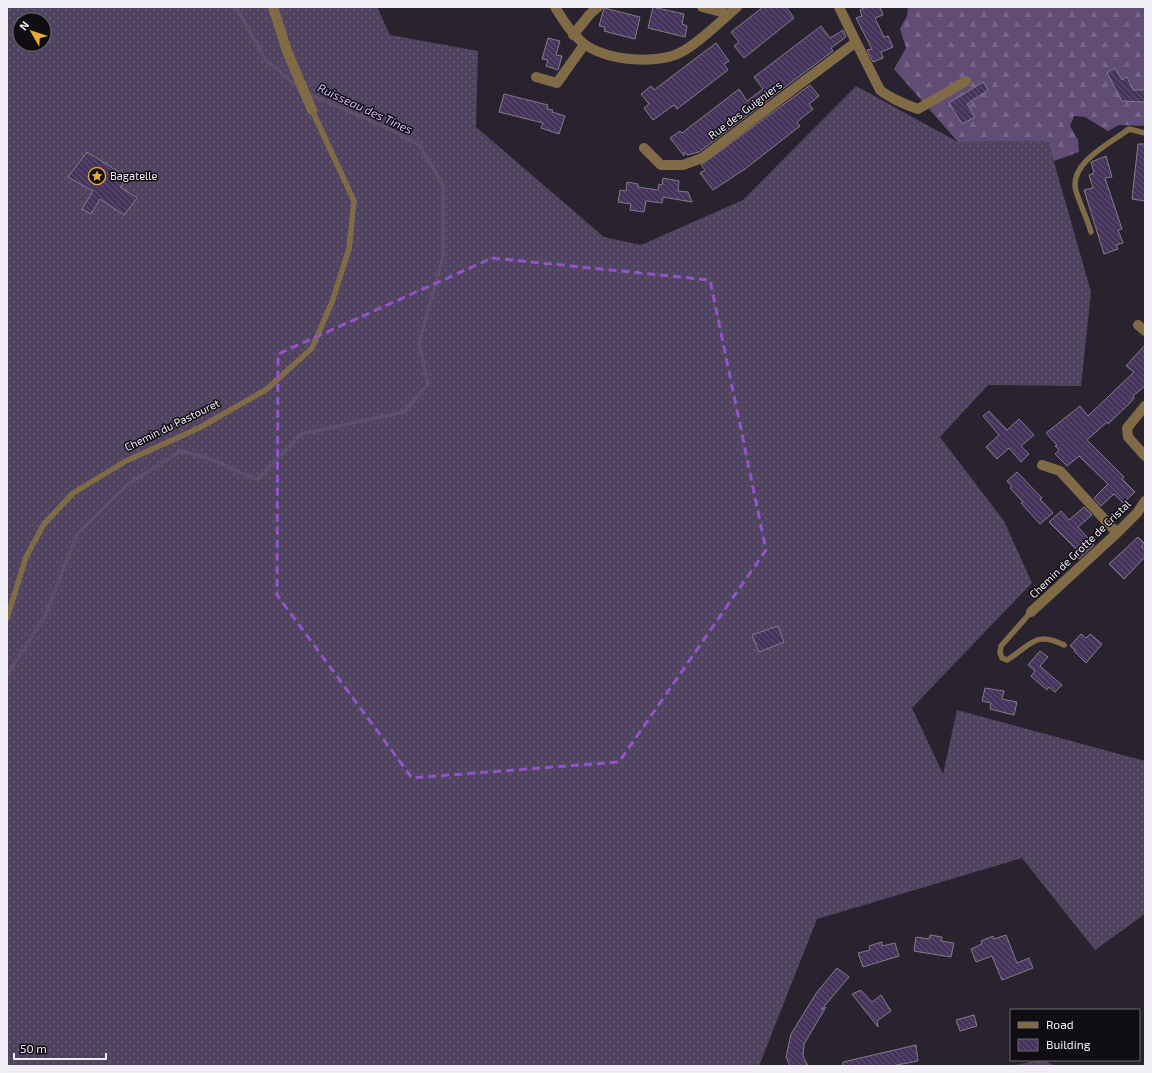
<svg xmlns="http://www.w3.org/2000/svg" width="1152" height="1073" viewBox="0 0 1152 1073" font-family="'Exo 2',sans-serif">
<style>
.grass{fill:url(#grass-dots);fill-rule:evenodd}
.forest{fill:url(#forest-firs)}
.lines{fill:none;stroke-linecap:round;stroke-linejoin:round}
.stream{stroke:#5d4e6b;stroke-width:3.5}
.building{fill:url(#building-back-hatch);stroke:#827c8a}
.service{stroke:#816b47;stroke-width:5.5}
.minor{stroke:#816b47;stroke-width:10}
.marked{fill:none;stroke:#9353ca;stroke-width:3;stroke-dasharray:8 5;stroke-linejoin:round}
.labels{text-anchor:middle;stroke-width:3;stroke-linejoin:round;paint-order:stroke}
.street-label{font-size:11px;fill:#f1eef6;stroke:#100e13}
.poi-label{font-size:11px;fill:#f1eef6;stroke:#100e13;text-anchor:start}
.water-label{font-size:12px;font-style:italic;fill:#d6b6fb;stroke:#100e13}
</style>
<defs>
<pattern id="grass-dots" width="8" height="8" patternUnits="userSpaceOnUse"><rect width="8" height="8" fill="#50435f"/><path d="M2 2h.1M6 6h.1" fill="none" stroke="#6a5e77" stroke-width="1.8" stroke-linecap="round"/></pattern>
<pattern id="forest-firs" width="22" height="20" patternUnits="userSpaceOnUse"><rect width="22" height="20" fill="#614c76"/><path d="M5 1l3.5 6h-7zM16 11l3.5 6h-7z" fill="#78668a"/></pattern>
<pattern id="building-back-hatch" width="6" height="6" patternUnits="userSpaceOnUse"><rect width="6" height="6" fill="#47345c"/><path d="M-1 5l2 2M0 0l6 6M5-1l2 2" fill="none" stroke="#625274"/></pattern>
</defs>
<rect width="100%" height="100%" fill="#28232e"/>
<path class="grass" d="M 7,7 L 377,7 L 390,35 L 478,51 L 476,127 L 604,237 L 641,245 L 743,200 L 856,86 L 958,142 L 1048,141 L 1091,292 L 1081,386 L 988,385 L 940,437 L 1004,521 L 1032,583 L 912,708 L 943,774 L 957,710 L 1145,761 L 1145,914 L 1095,950 L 1022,858 L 817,919 L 759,1066 L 7,1066 ZM 20,20 L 44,20 L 44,44 L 20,44 Z
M 1041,1060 L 1057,1066 L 1009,1066 Z"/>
<path class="forest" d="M 908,7 L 1145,7 L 1145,126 L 1119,125 L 1108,131 L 1085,117 L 1074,116 L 1070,126 L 1078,140 L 1079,152 L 1054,161 L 1048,141 L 958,142 L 894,69 L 906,48 L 900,29 L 907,16 Z"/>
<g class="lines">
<path class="stream" d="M 236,7 L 266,60 L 299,88
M 7,675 L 45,616 L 77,534 L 128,484 L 181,451 L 211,459 L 257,480 L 301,434 L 404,412 L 428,384 L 419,343 L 443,257 L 443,185 L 420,146 L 388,128 L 308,94"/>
</g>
<path class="building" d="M 653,7 L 684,14 L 682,24 L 687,26 L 685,37 L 648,28 Z
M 763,7 L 786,7 L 794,18 L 744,58 L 734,46 L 739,42 L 731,32 Z
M 866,7 L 880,7 L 883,15 L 875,18 L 884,37 L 888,36 L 893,47 L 881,52 L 883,58 L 873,62 L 867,50 L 872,49 L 856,18 L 862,16 L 860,10 Z
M 604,8 L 640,17 L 635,39 L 604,31 L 605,27 L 599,26 Z
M 821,26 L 830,38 L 843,30 L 846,37 L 831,48 L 833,51 L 699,152 L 687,155 L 684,152 L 684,156 L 670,138 L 680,131 L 682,133 L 739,89 L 747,101 L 763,89 L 754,77 Z
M 548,38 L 560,41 L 556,55 L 562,56 L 558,70 L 546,66 L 548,60 L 542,59 Z
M 716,43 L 729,61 L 724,64 L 728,70 L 677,109 L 674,105 L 653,120 L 644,108 L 649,104 L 641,94 L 651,86 L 654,90 Z
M 1115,68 L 1122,80 L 1127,77 L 1133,90 L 1145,90 L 1145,102 L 1122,101 L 1107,73 Z
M 983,82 L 988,90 L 967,104 L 975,117 L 962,124 L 949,103 Z
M 810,85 L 819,96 L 809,104 L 813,109 L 797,122 L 800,126 L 745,169 L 713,190 L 700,173 L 705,170 L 701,165 Z
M 504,94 L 548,105 L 547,109 L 553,110 L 552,112 L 565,116 L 559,134 L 541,128 L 543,123 L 499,112 Z
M 1138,144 L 1145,144 L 1145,201 L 1132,199 Z
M 87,152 L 127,177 L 120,187 L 137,198 L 124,215 L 100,199 L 91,214 L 82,209 L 93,191 L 68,177 Z
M 1106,156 L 1112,177 L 1105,178 L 1122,229 L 1118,230 L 1123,243 L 1116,245 L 1118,249 L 1104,254 L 1084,190 L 1093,188 L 1089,175 L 1094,173 L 1091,162 Z
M 663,178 L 679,181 L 678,191 L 688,192 L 692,202 L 663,197 L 662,203 L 646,201 L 644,212 L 630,210 L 631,204 L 618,202 L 620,190 L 626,191 L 627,182 L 638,184 L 638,187 L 658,190 L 659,184 L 662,185 Z
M 1145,345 L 1145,386 L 1133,396 L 1134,398 L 1130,403 L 1108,424 L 1107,422 L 1087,440 L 1124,477 L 1122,479 L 1135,492 L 1123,503 L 1114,494 L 1101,506 L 1094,498 L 1108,484 L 1079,456 L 1067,466 L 1055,454 L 1059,450 L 1055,446 L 1057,445 L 1046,433 L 1080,406 L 1088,416 L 1134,372 L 1126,366 Z
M 989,411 L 1007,430 L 1019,419 L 1034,435 L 1021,446 L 1029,454 L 1021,462 L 1009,448 L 997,459 L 986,447 L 999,435 L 983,416 Z
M 1017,472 L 1042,498 L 1040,499 L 1053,513 L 1040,524 L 1021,503 L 1023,502 L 1010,488 L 1012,487 L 1007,481 Z
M 1084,507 L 1092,515 L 1078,527 L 1094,545 L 1079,559 L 1073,553 L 1077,550 L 1049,522 L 1061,511 L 1069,520 Z
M 1138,537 L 1144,543 L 1142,546 L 1145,549 L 1145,557 L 1124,579 L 1109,564 Z
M 778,626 L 784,642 L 759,652 L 752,635 Z
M 1081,634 L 1086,638 L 1090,634 L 1102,644 L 1086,663 L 1074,651 L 1075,650 L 1070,646 Z
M 1040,651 L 1048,657 L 1040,666 L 1062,685 L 1055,692 L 1049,687 L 1047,690 L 1031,676 L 1035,671 L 1028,665 Z
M 985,688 L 1004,691 L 1002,699 L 1017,702 L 1014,715 L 990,709 L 991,703 L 982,701 Z
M 930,935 L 942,937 L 941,941 L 954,943 L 951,957 L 914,951 L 916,937 L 929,939 Z
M 1006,935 L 1017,963 L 1029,958 L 1033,968 L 1002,980 L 992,956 L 976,962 L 971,949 L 982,944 L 981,941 L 993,936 L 994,939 Z
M 882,942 L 882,946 L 895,943 L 899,956 L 863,967 L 858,953 L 870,950 L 869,946 Z
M 837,968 L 849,977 L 821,1010 L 826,1007 L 804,1044 L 803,1056 L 808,1066 L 790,1066 L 786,1057 L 791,1034 L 817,992 Z
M 861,990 L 872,1002 L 881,995 L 891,1011 L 877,1021 L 878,1027 L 852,994 Z
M 974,1015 L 977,1026 L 960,1031 L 956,1020 Z
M 916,1045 L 918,1061 L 892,1066 L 843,1066 L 843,1062 Z"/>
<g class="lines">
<path class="service" d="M 1091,232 C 1087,218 1080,204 1076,191 C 1068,163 1111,143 1129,129 L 1145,133
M 1031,612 L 1001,646 L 1000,653 L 1002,658 L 1007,660 C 1031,646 1034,630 1064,645
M 7,618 L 26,557 L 44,524 L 73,493 L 126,461 L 199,428 L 267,389 L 312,348 L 332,302 L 349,249 L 354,201 L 312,110"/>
<path class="minor" d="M 273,7 L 287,51 L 312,110
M 555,7 C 563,20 571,33 583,43 C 605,61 660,66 685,50 C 703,39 721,21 737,7
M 702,7 L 729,14
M 573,35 L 590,14 L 598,7
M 856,42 L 880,90 C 891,99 905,104 918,109 L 966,81
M 536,77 L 557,83 L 584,45
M 644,148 L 661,165 L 683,165 L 702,158 L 856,42 L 839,7
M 1138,325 L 1145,331
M 1145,406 L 1127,428 L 1128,437 L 1145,456
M 1042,465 L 1060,471 L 1117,533
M 1031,612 L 1117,533 L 1137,513 L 1145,501"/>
</g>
<path class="marked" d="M 492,258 L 710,280 L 766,550 L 619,762 L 412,778 L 277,595 L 278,354 Z"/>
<defs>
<g id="sight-ring" transform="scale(0.9)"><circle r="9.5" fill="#100e13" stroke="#e8ab37" stroke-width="1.5"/><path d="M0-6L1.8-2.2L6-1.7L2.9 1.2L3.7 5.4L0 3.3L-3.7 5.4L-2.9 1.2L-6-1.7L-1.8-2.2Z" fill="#e8ab37"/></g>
</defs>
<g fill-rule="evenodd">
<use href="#sight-ring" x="97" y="176"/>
</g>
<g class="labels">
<g class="street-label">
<text transform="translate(745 110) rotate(-37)" y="4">Rue des Guigniers</text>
<text transform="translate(172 425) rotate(-26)" y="4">Chemin du Pastouret</text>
<text transform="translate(1080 549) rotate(-44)" y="4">Chemin de Grotte de Cristal</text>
</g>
<g class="poi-label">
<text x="110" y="180">Bagatelle</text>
</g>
<g class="water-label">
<text transform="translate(365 109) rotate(25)" y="4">Ruisseau des Tines</text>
</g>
</g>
<rect width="1152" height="1073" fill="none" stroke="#f1eef6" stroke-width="16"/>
<rect x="1010" y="1009" width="130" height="52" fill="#100e13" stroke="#6a686e"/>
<rect x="1018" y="1022" width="20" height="6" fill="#816b47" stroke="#6a686e"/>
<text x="1046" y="1029" font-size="12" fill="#f1eef6">Road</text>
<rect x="1018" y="1039" width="20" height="12" fill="url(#building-back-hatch)" stroke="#6a686e"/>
<text x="1046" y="1049" font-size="12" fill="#f1eef6">Building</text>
<g transform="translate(32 32) rotate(309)"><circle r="19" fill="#100e13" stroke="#6a686e"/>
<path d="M0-3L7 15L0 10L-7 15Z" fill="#e8ab37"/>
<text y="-6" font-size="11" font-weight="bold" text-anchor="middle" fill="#f1eef6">N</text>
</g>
<path d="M14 1053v6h92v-6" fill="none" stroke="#f1eef6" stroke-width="2"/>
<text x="20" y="1053" font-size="12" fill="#f1eef6" stroke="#100e13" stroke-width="3" paint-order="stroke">50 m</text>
</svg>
